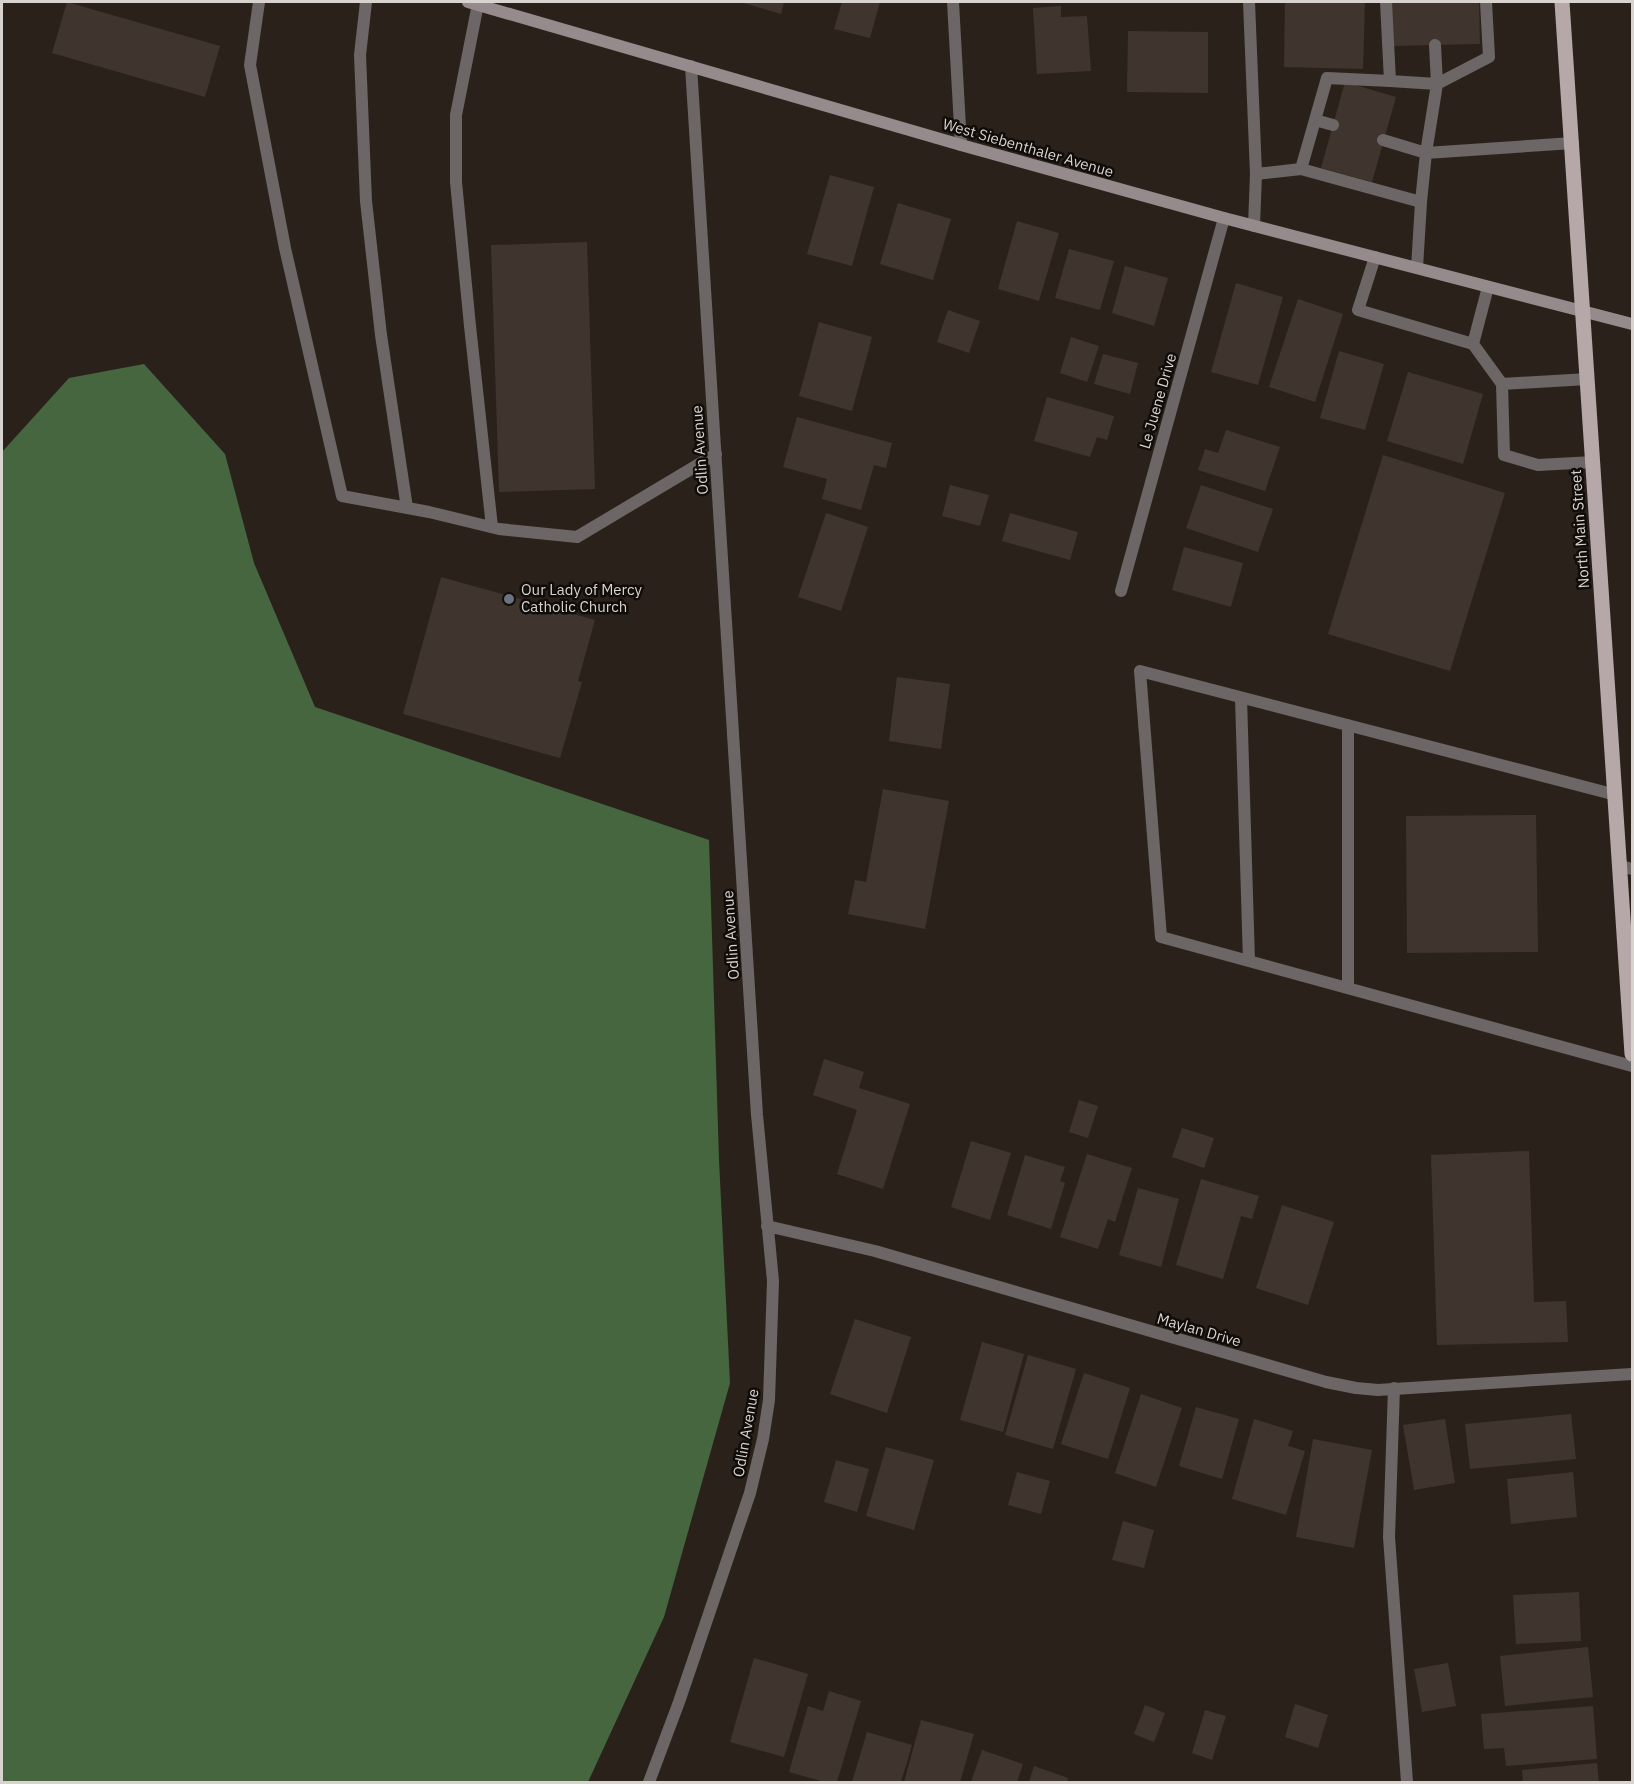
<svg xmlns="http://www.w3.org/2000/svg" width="1634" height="1784" viewBox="0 0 1634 1784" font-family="'IBM Plex Sans',sans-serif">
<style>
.forest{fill:#466640}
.building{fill:#3f352e}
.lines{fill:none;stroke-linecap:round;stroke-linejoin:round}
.service{stroke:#6c6666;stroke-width:12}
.minor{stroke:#6c6666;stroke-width:12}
.secondary{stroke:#968b8c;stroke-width:12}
.primary{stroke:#b6a8a9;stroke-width:15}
.worship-dot{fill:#6b7280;stroke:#100c09;stroke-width:2}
.labels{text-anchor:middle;stroke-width:5;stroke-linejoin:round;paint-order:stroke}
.street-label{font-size:15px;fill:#d9d3cf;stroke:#100c09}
.poi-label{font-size:15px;fill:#d9d3cf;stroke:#100c09;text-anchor:start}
</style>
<rect width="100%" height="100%" fill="#2a221a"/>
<path class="forest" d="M 144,364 L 225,454 L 254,563 L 315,707 L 709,840 L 719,1160 L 730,1383 L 664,1617 L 588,1782 L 2,1782 L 2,452 L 69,378 Z"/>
<path class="building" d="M 67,2 L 220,46 L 205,97 L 52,53 Z
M 740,2 L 784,2 L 781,14 Z
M 842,2 L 880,2 L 870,38 L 834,29 Z
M 1285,2 L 1365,2 L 1363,69 L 1284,67 Z
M 1389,2 L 1479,2 L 1480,44 L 1391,46 Z
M 1061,6 L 1061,17 L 1087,16 L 1091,71 L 1037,74 L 1033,8 Z
M 1128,31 L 1208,32 L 1208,93 L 1127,92 Z
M 1345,82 L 1396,97 L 1372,182 L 1321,168 Z
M 830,175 L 874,187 L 852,266 L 807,254 Z
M 898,203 L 951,219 L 933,280 L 880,264 Z
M 1017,221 L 1059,233 L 1039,301 L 998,289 Z
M 587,242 L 595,489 L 499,492 L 491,245 Z
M 1069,249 L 1114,261 L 1100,310 L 1055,298 Z
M 1125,266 L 1168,278 L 1154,326 L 1112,313 Z
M 1236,283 L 1283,297 L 1258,385 L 1211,372 Z
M 1298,299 L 1343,314 L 1315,402 L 1269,387 Z
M 948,310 L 980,321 L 969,353 L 937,342 Z
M 819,322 L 872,337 L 852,411 L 799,396 Z
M 1071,337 L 1099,346 L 1087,382 L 1060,373 Z
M 1339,351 L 1384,364 L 1365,430 L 1320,418 Z
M 1103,354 L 1138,363 L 1130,394 L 1094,384 Z
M 1408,372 L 1483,394 L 1463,464 L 1387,441 Z
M 1047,397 L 1114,416 L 1107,440 L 1097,437 L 1090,457 L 1034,441 Z
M 797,417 L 892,443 L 886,468 L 874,465 L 861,510 L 822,499 L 827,479 L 783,467 Z
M 1226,430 L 1280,447 L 1265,491 L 1198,470 L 1205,449 L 1218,453 Z
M 1383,455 L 1505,493 L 1450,671 L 1328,634 Z
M 950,485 L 989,495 L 980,526 L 942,516 Z
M 1201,485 L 1273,509 L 1258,552 L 1186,528 Z
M 826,513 L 868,527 L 841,611 L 798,597 Z
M 1010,513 L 1078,532 L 1070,560 L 1002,541 Z
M 1184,547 L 1243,563 L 1231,607 L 1172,590 Z
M 441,577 L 595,620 L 578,681 L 582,682 L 560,758 L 403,714 Z
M 897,677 L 950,684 L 941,749 L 889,741 Z
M 883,789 L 949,801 L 925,929 L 848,914 L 855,880 L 866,882 Z
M 1536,815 L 1538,952 L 1407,953 L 1406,816 Z
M 824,1059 L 864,1072 L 859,1088 L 910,1104 L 883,1189 L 837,1174 L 857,1110 L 813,1095 Z
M 1079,1100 L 1098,1106 L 1088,1138 L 1069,1132 Z
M 1182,1128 L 1214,1138 L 1204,1168 L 1172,1157 Z
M 971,1141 L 1011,1153 L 990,1220 L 951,1207 Z
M 1529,1151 L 1534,1302 L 1566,1301 L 1568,1342 L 1437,1345 L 1431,1155 Z
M 1087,1154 L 1132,1168 L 1115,1222 L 1108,1219 L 1098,1249 L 1060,1237 Z
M 1025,1155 L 1065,1167 L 1060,1181 L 1065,1183 L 1051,1229 L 1007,1215 Z
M 1201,1179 L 1259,1196 L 1252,1219 L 1241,1216 L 1223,1279 L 1176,1265 Z
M 1138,1188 L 1179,1199 L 1161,1267 L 1119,1255 Z
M 1282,1205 L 1334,1222 L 1308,1305 L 1256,1288 Z
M 855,1319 L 911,1337 L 887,1413 L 830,1394 Z
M 982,1342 L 1024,1354 L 1003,1432 L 960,1420 Z
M 1028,1355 L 1076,1369 L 1053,1449 L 1005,1435 Z
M 1084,1373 L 1130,1388 L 1108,1459 L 1061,1444 Z
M 1141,1394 L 1182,1408 L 1156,1487 L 1115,1473 Z
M 1196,1407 L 1239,1419 L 1222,1479 L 1179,1466 Z
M 1571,1414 L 1576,1459 L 1470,1469 L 1465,1424 Z
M 1254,1419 L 1293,1431 L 1288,1446 L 1305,1451 L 1286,1515 L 1232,1499 Z
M 1445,1419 L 1455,1483 L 1414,1490 L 1403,1425 Z
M 1313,1439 L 1372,1450 L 1354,1548 L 1296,1537 Z
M 886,1447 L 934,1460 L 914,1530 L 866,1516 Z
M 836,1460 L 869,1469 L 857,1512 L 824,1502 Z
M 1017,1472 L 1050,1481 L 1041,1514 L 1008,1505 Z
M 1573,1472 L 1577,1517 L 1511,1524 L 1507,1479 Z
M 1123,1521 L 1154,1530 L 1144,1568 L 1112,1560 Z
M 1579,1592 L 1581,1641 L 1516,1644 L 1513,1595 Z
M 1588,1647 L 1593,1697 L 1505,1706 L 1500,1656 Z
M 754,1658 L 808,1674 L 784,1757 L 730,1742 Z
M 1448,1663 L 1456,1706 L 1422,1712 L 1414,1669 Z
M 829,1691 L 861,1701 L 837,1782 L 824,1782 L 789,1772 L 808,1706 L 823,1711 Z
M 1295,1704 L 1328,1715 L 1318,1748 L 1285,1737 Z
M 1145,1705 L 1165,1713 L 1154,1742 L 1134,1734 Z
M 1593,1706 L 1597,1759 L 1506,1766 L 1504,1748 L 1484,1749 L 1481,1714 Z
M 1205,1710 L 1226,1716 L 1212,1760 L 1192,1753 Z
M 921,1720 L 974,1734 L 960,1782 L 904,1782 Z
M 867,1732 L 912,1745 L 901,1782 L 852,1782 Z
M 982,1750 L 1023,1764 L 1017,1782 L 971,1782 Z
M 1597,1763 L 1599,1782 L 1523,1782 L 1522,1770 Z
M 1034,1766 L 1068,1778 L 1067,1782 L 1029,1782 Z"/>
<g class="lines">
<path class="service" d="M 259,2 L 250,65 L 285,248 L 342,496 L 429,512 L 499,529 L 577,537 L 716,454
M 366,2 L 360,55 L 366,201 L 381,335 L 407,508
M 1249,2 L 1256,174 L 1254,226
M 1386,2 L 1390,81 L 1437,84 L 1489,57 L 1486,2
M 478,4 L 456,115 L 456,182 L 470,326 L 492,527
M 1435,45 L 1437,84 L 1426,153 L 1573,143
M 1315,120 L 1333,125
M 1383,140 L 1426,153 L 1421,202 L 1417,268
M 1301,169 L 1421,202
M 1256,174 L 1301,169 L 1327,78 L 1390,81
M 1375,257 L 1358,310 L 1473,344
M 1488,287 L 1473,344 L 1502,384
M 1588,379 L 1502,384 L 1504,455 L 1538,465 L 1594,462
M 1241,698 L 1249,961
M 1348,725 L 1348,988
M 1616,795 L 1140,671 L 1161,937 L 1632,1066
M 1394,1388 L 1389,1537 L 1407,1782"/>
<path class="minor" d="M 953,2 L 961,145
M 1121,591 L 1224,218
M 1621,866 L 1632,869
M 767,1226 L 875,1251 L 1326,1382 L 1356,1388 L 1378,1390 L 1632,1374
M 649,1782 L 679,1702 L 750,1493 L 763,1439 L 769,1400 L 773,1281 L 757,1115 L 691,66"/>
<path class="secondary" d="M 468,2 L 961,145 L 1224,218 L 1632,324"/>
<path class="primary" d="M 1562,2 L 1632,1054"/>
</g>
<circle class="worship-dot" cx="509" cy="599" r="6"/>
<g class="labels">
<g class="street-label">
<text transform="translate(1028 148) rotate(16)" y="5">West Siebenthaler Avenue</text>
<text transform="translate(1158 401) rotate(-74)" y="5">Le Juene Drive</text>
<text transform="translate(700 450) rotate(-94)" y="5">Odlin Avenue</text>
<text transform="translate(1580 529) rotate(-94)" y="5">North Main Street</text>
<text transform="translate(731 935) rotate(-94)" y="5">Odlin Avenue</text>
<text transform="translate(1199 1330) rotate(16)" y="5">Maylan Drive</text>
<text transform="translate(746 1433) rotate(-80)" y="5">Odlin Avenue</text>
</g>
<g class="poi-label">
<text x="521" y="595">Our Lady of Mercy<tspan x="521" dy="17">Catholic Church</tspan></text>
</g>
</g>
<rect width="1634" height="1784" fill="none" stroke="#d9d3cf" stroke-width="6"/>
</svg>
